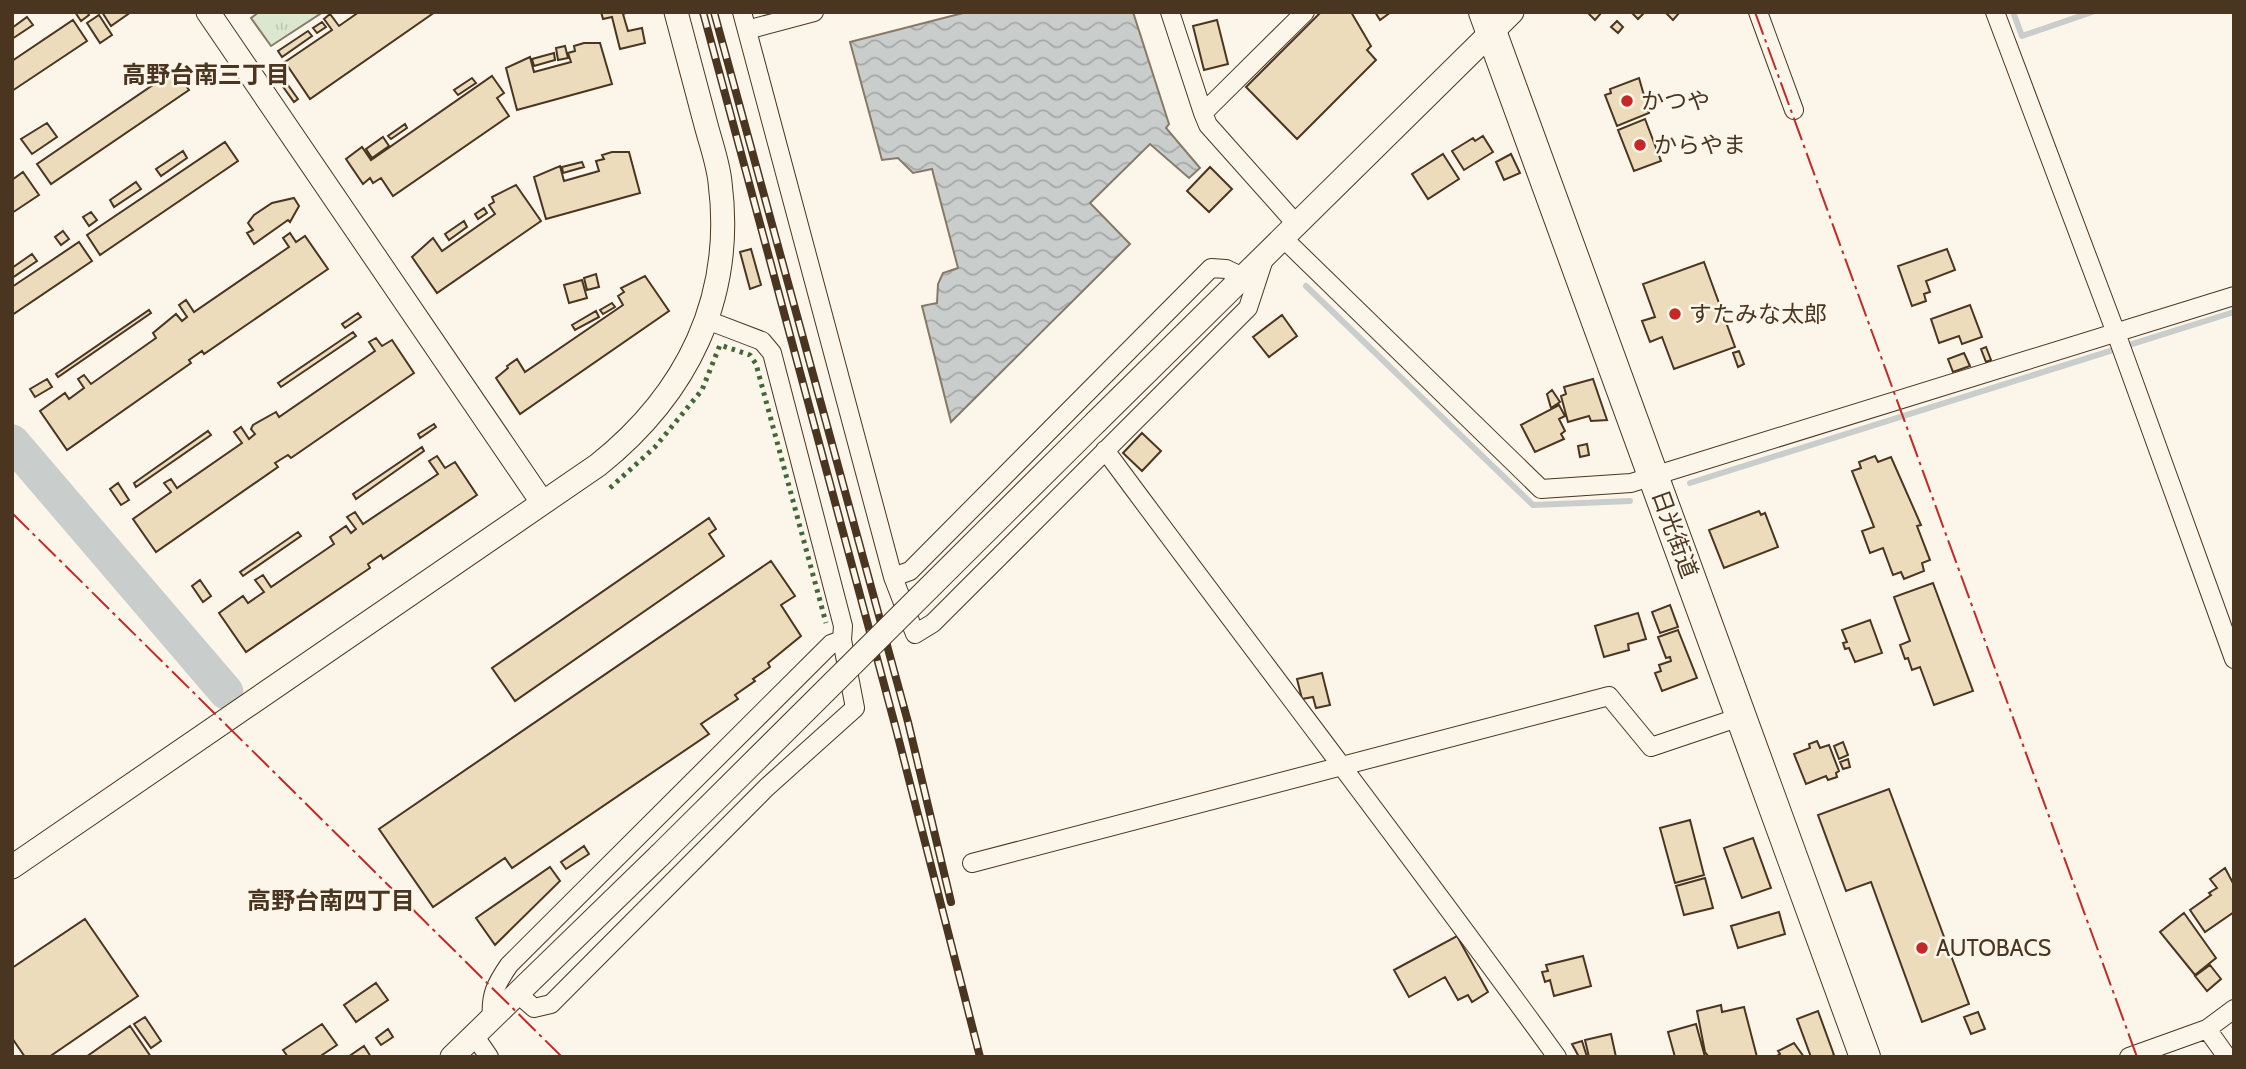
<svg xmlns="http://www.w3.org/2000/svg" width="2246" height="1069" viewBox="0 0 2246 1069" font-family="Cabin,'Noto Sans JP',sans-serif">
<style>
.grass{fill:url(#grass-tufts);stroke:#887966;stroke-width:2}
.water{fill:url(#water-waves);stroke:#887966;stroke-width:2}
.lines{fill:none;stroke-linecap:round;stroke-linejoin:round}
.stream{stroke:#c9cecd;stroke-width:6}
.river{stroke:#c9cecd;stroke-width:35}
.building{fill:#ecdcbc;stroke:#4a3520;stroke-width:2}
.minor-casing{stroke:#4a3520;stroke-width:20}
.tertiary-casing{stroke:#4a3520;stroke-width:25}
.trunk-casing{stroke:#4a3520;stroke-width:32}
.minor{stroke:#fbf6e9;stroke-width:18}
.tertiary{stroke:#fbf6e9;stroke-width:23}
.trunk{stroke:#fbf6e9;stroke-width:30}
.rail-casing{stroke:#4a3520;stroke-width:8}
.rail{stroke:#fbf6e9;stroke-width:5;stroke-dasharray:16;stroke-linecap:butt}
.tertiary-bridge-casing{stroke:#4a3520;stroke-width:25;stroke-linecap:butt}
.tertiary-bridge{stroke:#fbf6e9;stroke-width:23}
.hedge{stroke:#436837;stroke-width:5;stroke-dasharray:3.5 5;stroke-linecap:butt}
.power{stroke:#c62828;stroke-width:2;stroke-dasharray:24 5 3.5 5;stroke-linecap:butt}
.poi-dot{fill:#c62828;stroke:#fbf6e9;stroke-width:2.5}
.labels{text-anchor:middle;stroke-width:5;stroke-linejoin:round;paint-order:stroke}
.poi-label{font-size:23px;fill:#4a3520;stroke:#fbf6e9;text-anchor:start}
.street-label{font-size:23px;fill:#4a3520;stroke:#fbf6e9}
.neighbourhood-label{font-size:24px;font-weight:bold;fill:#4a3520;stroke:#fbf6e9}
</style>
<defs>
<pattern id="grass-tufts" width="24" height="20" patternUnits="userSpaceOnUse" patternTransform="scale(1.75)"><rect width="24" height="20" fill="#dce7d0"/><path d="M3 7l-1-3M5 7V3M7 7l1-3M15 17l-1-3M17 17v-4M19 17l1-3" fill="none" stroke="#bec7b2"/></pattern>
<pattern id="water-waves" width="16" height="10" patternUnits="userSpaceOnUse" patternTransform="scale(1.75)"><rect width="16" height="10" fill="#c9cecd"/><path d="M0 5q4-4 8 0t8 0" fill="none" stroke="#a5a8a6"/></pattern>
</defs>
<rect width="100%" height="100%" fill="#fbf6e9"/>
<path class="grass" d="M 259,12 L 323,12 L 271,46 L 251,18 Z"/>
<path class="water" d="M 967,12 L 1133,12 L 1169,124 L 1166,128 L 1200,168 L 1189,178 L 1150,144 L 1090,203 L 1130,244 L 951,422 L 922,306 L 937,303 L 938,284 L 943,273 L 958,268 L 932,169 L 913,173 L 898,158 L 882,160 L 850,42 Z"/>
<g class="lines">
<path class="stream" d="M 2013,12 L 2022,36 L 2092,12
M 1306,286 L 1533,505 L 1630,501
M 1690,483 L 2234,312"/>
<path class="river" d="M 12,442 L 226,692"/>
</g>
<path class="building" d="M 75,12 L 87,12 L 89,15 L 81,21 Z
M 102,12 L 131,12 L 111,26 Z
M 359,12 L 435,12 L 310,99 L 285,62 L 332,30 L 324,19 L 330,14 L 339,26 Z
M 601,12 L 629,12 L 623,14 L 628,31 L 642,28 L 645,43 L 620,49 L 612,17 L 603,19 Z
M 1321,12 L 1351,12 L 1371,46 L 1367,50 L 1376,60 L 1297,139 L 1246,87 Z
M 1375,12 L 1391,12 L 1380,20 Z
M 1587,12 L 1602,12 L 1595,20 Z
M 1635,12 L 1645,12 L 1638,19 L 1633,14 Z
M 1665,12 L 1680,12 L 1673,20 Z
M 99,15 L 112,35 L 100,43 L 87,23 Z
M 27,17 L 33,25 L 12,39 L 12,28 Z
M 73,20 L 87,41 L 12,91 L 12,61 Z
M 1217,20 L 1228,64 L 1204,70 L 1193,26 Z
M 1617,21 L 1623,27 L 1618,33 L 1611,27 Z
M 322,22 L 326,27 L 317,33 L 313,28 Z
M 308,31 L 312,36 L 282,57 L 278,51 Z
M 584,43 L 600,43 L 612,84 L 517,110 L 506,68 L 530,57 L 534,72 L 571,62 L 568,53 L 575,51 L 574,46 Z
M 565,46 L 568,58 L 558,60 L 556,48 Z
M 554,53 L 555,60 L 534,66 L 532,59 Z
M 175,70 L 189,90 L 51,184 L 37,164 Z
M 280,74 L 298,99 L 294,102 L 276,77 Z
M 492,76 L 504,93 L 497,98 L 509,116 L 393,196 L 381,178 L 373,183 L 370,178 L 363,184 L 346,159 L 362,147 L 371,160 Z
M 472,78 L 476,83 L 458,95 L 454,90 Z
M 1639,78 L 1649,113 L 1617,126 L 1605,95 L 1611,93 L 1610,89 Z
M 1645,119 L 1661,161 L 1634,171 L 1618,130 Z
M 47,123 L 57,137 L 32,154 L 21,139 Z
M 405,124 L 407,128 L 391,139 L 388,136 Z
M 1483,136 L 1493,152 L 1464,170 L 1452,151 L 1473,138 L 1475,141 Z
M 383,137 L 389,146 L 372,158 L 366,149 Z
M 225,142 L 238,161 L 100,255 L 87,235 Z
M 183,151 L 187,158 L 161,176 L 156,169 Z
M 612,152 L 629,152 L 640,193 L 546,219 L 534,177 L 560,166 L 564,181 L 599,171 L 596,161 L 604,159 L 602,155 Z
M 1443,154 L 1459,179 L 1428,199 L 1412,174 Z
M 1511,154 L 1520,173 L 1504,180 L 1496,162 Z
M 582,162 L 584,167 L 563,173 L 562,167 Z
M 1210,167 L 1232,189 L 1209,212 L 1187,191 Z
M 23,172 L 39,195 L 12,213 L 12,180 Z
M 136,182 L 141,189 L 114,207 L 110,200 Z
M 516,185 L 541,221 L 437,293 L 412,257 L 433,238 L 442,251 L 495,214 L 489,205 L 494,202 L 492,197 Z
M 294,198 L 299,206 L 290,222 L 288,220 L 254,244 L 247,233 L 253,230 L 248,223 L 254,215 L 272,203 Z
M 484,208 L 487,213 L 478,219 L 475,214 Z
M 91,212 L 97,220 L 89,226 L 83,217 Z
M 464,221 L 467,227 L 449,240 L 445,234 Z
M 63,231 L 69,239 L 61,245 L 55,237 Z
M 290,233 L 296,242 L 305,236 L 328,269 L 204,354 L 202,351 L 189,360 L 191,363 L 67,450 L 40,411 L 65,393 L 69,399 L 84,388 L 78,379 L 84,375 L 91,384 L 156,338 L 153,333 L 176,314 L 182,321 L 187,317 L 179,305 L 186,300 L 194,312 L 289,247 L 283,238 Z
M 79,242 L 92,261 L 12,315 L 12,287 Z
M 751,249 L 761,285 L 750,289 L 740,252 Z
M 1947,249 L 1955,270 L 1926,281 L 1930,292 L 1924,294 L 1926,301 L 1912,306 L 1898,266 Z
M 32,254 L 37,261 L 12,278 L 12,268 Z
M 1704,262 L 1735,347 L 1674,369 L 1662,337 L 1650,342 L 1642,321 L 1655,317 L 1643,284 Z
M 596,274 L 599,287 L 587,290 L 584,278 Z
M 645,276 L 669,311 L 520,414 L 496,378 L 508,368 L 507,366 L 517,359 L 525,372 L 623,305 L 618,296 L 624,292 L 621,288 Z
M 582,280 L 587,298 L 569,303 L 564,285 Z
M 612,303 L 615,307 L 603,314 L 600,310 Z
M 1970,305 L 1982,337 L 1962,344 L 1959,336 L 1939,343 L 1931,319 Z
M 149,310 L 151,313 L 58,377 L 56,374 Z
M 596,311 L 599,317 L 575,330 L 572,325 Z
M 358,313 L 361,317 L 345,328 L 342,324 Z
M 1282,315 L 1297,336 L 1269,357 L 1253,337 Z
M 353,332 L 356,336 L 281,387 L 278,383 Z
M 376,338 L 382,346 L 392,340 L 414,373 L 291,458 L 288,455 L 275,463 L 278,467 L 156,552 L 133,519 L 171,492 L 164,483 L 171,479 L 177,488 L 242,443 L 234,432 L 241,427 L 249,439 L 255,434 L 251,429 L 253,425 L 276,412 L 279,417 L 375,351 L 369,342 Z
M 1986,347 L 1991,360 L 1986,362 L 1981,349 Z
M 1739,351 L 1744,364 L 1738,367 L 1733,353 Z
M 1964,353 L 1970,366 L 1953,372 L 1948,359 Z
M 47,379 L 52,387 L 35,397 L 30,389 Z
M 1593,379 L 1607,420 L 1591,421 L 1589,416 L 1568,422 L 1561,396 L 1566,394 L 1564,387 Z
M 1552,390 L 1560,402 L 1551,408 L 1547,394 Z
M 1559,405 L 1565,416 L 1559,419 L 1565,431 L 1561,434 L 1564,439 L 1535,452 L 1521,425 Z
M 434,424 L 436,427 L 420,438 L 418,434 Z
M 208,431 L 211,435 L 136,487 L 134,483 Z
M 1142,433 L 1161,451 L 1142,471 L 1123,453 Z
M 1587,444 L 1589,455 L 1580,457 L 1578,446 Z
M 422,447 L 424,451 L 356,499 L 353,494 Z
M 437,456 L 445,468 L 455,462 L 477,495 L 383,559 L 381,555 L 368,564 L 370,568 L 246,652 L 219,613 L 243,596 L 248,603 L 264,592 L 255,580 L 263,575 L 271,587 L 334,544 L 330,537 L 346,526 L 351,533 L 356,529 L 347,517 L 355,512 L 363,524 L 438,474 L 429,461 Z
M 1875,456 L 1878,462 L 1891,457 L 1921,525 L 1917,526 L 1930,560 L 1922,563 L 1924,571 L 1904,579 L 1901,572 L 1893,575 L 1883,548 L 1870,553 L 1862,531 L 1874,527 L 1852,471 L 1861,468 L 1859,462 Z
M 118,483 L 129,500 L 121,505 L 110,489 Z
M 1759,511 L 1761,515 L 1765,513 L 1778,547 L 1724,568 L 1709,530 Z
M 709,518 L 716,529 L 709,534 L 724,556 L 515,701 L 492,668 Z
M 298,532 L 301,536 L 243,576 L 240,572 Z
M 771,561 L 795,596 L 781,605 L 801,636 L 768,663 L 770,667 L 753,679 L 755,681 L 735,695 L 738,699 L 701,724 L 709,734 L 512,868 L 505,858 L 433,907 L 379,829 Z
M 200,580 L 211,596 L 203,602 L 192,586 Z
M 1933,583 L 1973,691 L 1934,705 L 1920,667 L 1912,670 L 1908,658 L 1905,659 L 1900,645 L 1910,641 L 1894,597 Z
M 1670,605 L 1678,627 L 1660,633 L 1652,612 Z
M 1638,613 L 1646,639 L 1628,644 L 1629,650 L 1604,657 L 1595,626 Z
M 1870,620 L 1882,653 L 1855,662 L 1849,648 L 1845,649 L 1843,643 L 1847,642 L 1842,630 Z
M 1678,630 L 1697,678 L 1662,691 L 1655,673 L 1661,671 L 1659,665 L 1671,661 L 1670,657 L 1666,658 L 1658,637 Z
M 1322,673 L 1330,705 L 1316,708 L 1313,697 L 1302,699 L 1297,679 Z
M 1817,741 L 1820,748 L 1829,745 L 1839,771 L 1836,773 L 1837,777 L 1828,780 L 1826,776 L 1806,784 L 1794,754 L 1810,748 L 1809,744 Z
M 1843,742 L 1848,755 L 1839,759 L 1834,746 Z
M 1848,759 L 1850,767 L 1843,769 L 1840,762 Z
M 1889,789 L 1969,1004 L 1922,1022 L 1871,882 L 1846,891 L 1818,815 Z
M 1690,820 L 1704,875 L 1675,883 L 1660,828 Z
M 1753,838 L 1771,888 L 1742,898 L 1724,848 Z
M 584,846 L 589,854 L 566,869 L 561,862 Z
M 550,867 L 560,881 L 495,945 L 476,918 Z
M 2225,868 L 2234,885 L 2234,912 L 2205,932 L 2190,910 L 2211,895 L 2209,893 L 2217,888 L 2210,879 Z
M 1705,878 L 1713,908 L 1684,915 L 1676,886 Z
M 1779,912 L 1785,934 L 1738,948 L 1731,926 Z
M 2184,913 L 2216,958 L 2195,975 L 2160,932 Z
M 85,919 L 138,996 L 49,1057 L 25,1057 L 12,1038 L 12,968 Z
M 1457,936 L 1488,992 L 1472,1002 L 1468,995 L 1458,1000 L 1445,977 L 1409,997 L 1394,970 Z
M 1583,956 L 1591,986 L 1554,996 L 1550,980 L 1545,982 L 1542,972 L 1548,971 L 1546,965 Z
M 2210,965 L 2221,979 L 2207,991 L 2195,976 Z
M 376,983 L 388,1000 L 356,1022 L 344,1005 Z
M 1721,1005 L 1722,1012 L 1744,1007 L 1757,1057 L 1709,1057 L 1705,1052 L 1697,1011 Z
M 1818,1011 L 1834,1055 L 1830,1057 L 1811,1057 L 1797,1019 Z
M 1978,1012 L 1985,1029 L 1971,1034 L 1964,1017 Z
M 145,1017 L 161,1041 L 151,1048 L 134,1024 Z
M 322,1024 L 337,1045 L 319,1057 L 288,1057 L 283,1050 Z
M 1696,1024 L 1705,1057 L 1675,1057 L 1668,1032 Z
M 130,1026 L 151,1057 L 86,1057 Z
M 388,1029 L 393,1037 L 381,1045 L 376,1038 Z
M 1611,1034 L 1616,1057 L 1589,1057 L 1585,1040 Z
M 1582,1041 L 1587,1057 L 1579,1057 L 1572,1044 Z
M 1794,1043 L 1804,1057 L 1775,1057 L 1780,1054 L 1778,1051 Z
M 364,1046 L 371,1057 L 348,1057 Z"/>
<g class="lines">
<g class="minor-casing">
<path id="minor" d="M 742,12 L 893,577 L 915,634 L 933,623 L 1248,308 L 1264,259
M 1170,12 L 1203,113 L 1305,12
M 1758,12 L 1794,110
M 1995,12 L 2116,333 L 2234,659
M 747,30 L 814,12
M 1203,113 L 1208,125 L 1298,226
M 1284,239 L 1541,489 L 1631,483 L 2234,296
M 707,320 L 762,341 L 772,353 L 843,626 L 842,640
M 1105,450 C 1255,653 1409,852 1557,1057
M 893,577 L 910,571 L 1211,268 L 1226,269 L 1243,277
M 972,863 L 1609,696 L 1651,747 L 1740,717
M 492,1018 C 490,995 496,984 509,965 L 831,644 L 842,640 L 855,708 L 767,787 L 551,1004 L 534,1008 L 518,994
M 2207,1029 L 2227,1057
M 474,1035 L 489,1057
M 2129,1057 L 2207,1029 L 2234,1009"/>
</g>
<g class="tertiary-casing">
<path id="tertiary" d="M 208,12 L 542,502
M 1096,422 L 1512,12
M 12,867 L 598,465 C 687,394 735,298 720,182 C 718,163 711,144 706,125 C 696,88 686,50 676,12
M 452,1057 L 660,855"/>
</g>
<g class="trunk-casing">
<path id="trunk" d="M 1484,12 L 1865,1057"/>
</g>
<use href="#minor" class="minor"/>
<use href="#tertiary" class="tertiary"/>
<use href="#trunk" class="trunk"/>
<g class="rail-casing">
<path id="rail" d="M 703,12 L 895,725 L 980,1057
M 714,12 L 908,722 L 951,902"/>
</g>
<use href="#rail" class="rail"/>
<g class="tertiary-bridge-casing">
<path id="tertiary-bridge" d="M 660,855 L 1096,422"/>
</g>
<use href="#tertiary-bridge" class="tertiary-bridge"/>
<path class="hedge" d="M 610,488 L 655,447 L 702,390 L 720,345 L 750,355 L 756,364 L 826,623"/>
<path class="power" d="M 1755,12 L 2137,1057
M 12,513 L 562,1057"/>
</g>
<g class="poi-dot">
<circle cx="1627" cy="101" r="7"/>
<circle cx="1640" cy="145" r="7"/>
<circle cx="1675" cy="314" r="7"/>
<circle cx="1922" cy="948" r="7"/>
</g>
<g class="labels">
<g class="poi-label">
<text x="1641" y="109">かつや</text>
<text x="1654" y="153">からやま</text>
<text x="1689" y="322">すたみな太郎</text>
<text x="1936" y="956">AUTOBACS</text>
</g>
<g class="street-label">
<text transform="translate(1675 534) rotate(70)" y="8">日光街道</text>
</g>
<g class="neighbourhood-label">
<text x="206" y="83">高野台南三丁目</text>
<text x="331" y="909">高野台南四丁目</text>
</g>
</g>
<rect width="2246" height="1069" fill="none" stroke="#4a3520" stroke-width="28"/>
</svg>
